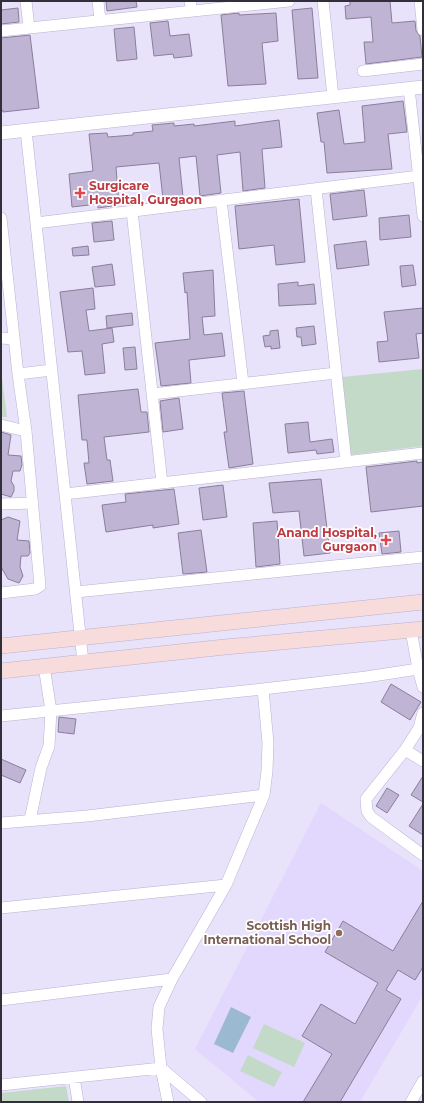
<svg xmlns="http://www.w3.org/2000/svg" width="424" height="1103" viewBox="0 0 424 1103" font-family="Montserrat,sans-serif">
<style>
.built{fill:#e2d7fd}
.green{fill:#c4dac9}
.water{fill:#9cb9d2}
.building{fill:#c0b4d4;stroke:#8a7f9b}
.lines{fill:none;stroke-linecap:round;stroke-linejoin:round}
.minor-casing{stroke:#bab2d0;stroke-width:12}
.tertiary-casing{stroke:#bab2d0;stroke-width:14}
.secondary-casing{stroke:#bab2d0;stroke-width:16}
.minor{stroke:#fff;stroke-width:11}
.tertiary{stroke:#fff;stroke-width:13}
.secondary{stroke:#f8dcdc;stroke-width:15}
.health-dot{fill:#e0444e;stroke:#fff;stroke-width:1.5}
.education-dot{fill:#8d6e63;stroke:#fff;stroke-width:1.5}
.labels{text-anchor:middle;stroke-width:3.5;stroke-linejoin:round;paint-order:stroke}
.health-label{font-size:12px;font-weight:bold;fill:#be3a42;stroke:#fff;text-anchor:start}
.education-label{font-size:12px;font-weight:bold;fill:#785e54;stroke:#fff;text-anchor:end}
</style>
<rect width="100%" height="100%" fill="#e8e2fb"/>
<path class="built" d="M 321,803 L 423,871 L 423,995 L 360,1102 L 259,1102 L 195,1049 Z"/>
<path class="green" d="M 423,369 L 423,446 L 351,455 L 342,377 Z
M 1,370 L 7,417 L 1,417 Z
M 264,1024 L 305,1043 L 294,1067 L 253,1048 Z
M 248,1055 L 282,1072 L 274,1087 L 240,1071 Z
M 66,1086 L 69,1102 L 1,1102 L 1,1093 Z"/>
<path class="water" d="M 231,1007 L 251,1017 L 233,1053 L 214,1044 Z"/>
<path class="building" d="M 106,1 L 136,1 L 137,7 L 107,11 Z
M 350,1 L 390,1 L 392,23 L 415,21 L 416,31 L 420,36 L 422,57 L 366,64 L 364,42 L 373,42 L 371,17 L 346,19 L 345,6 L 350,5 Z
M 18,8 L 19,22 L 1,24 L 1,10 Z
M 312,8 L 318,78 L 298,79 L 292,10 Z
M 239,13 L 239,15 L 276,13 L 278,41 L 262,43 L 266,84 L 228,86 L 221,15 Z
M 168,21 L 170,36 L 189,34 L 192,56 L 174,58 L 173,54 L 154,56 L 150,23 Z
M 134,27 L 137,59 L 117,61 L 114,29 Z
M 30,35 L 39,108 L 3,112 L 3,110 L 1,111 L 1,38 Z
M 403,101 L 407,132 L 388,134 L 392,169 L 327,173 L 324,142 L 321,142 L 317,113 L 339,110 L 344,144 L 365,142 L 362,106 Z
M 279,120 L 282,147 L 262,149 L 265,188 L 243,191 L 240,152 L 217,155 L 221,193 L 200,196 L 196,156 L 179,158 L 183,197 L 163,199 L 159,163 L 116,167 L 119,205 L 98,208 L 98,204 L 72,207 L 69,174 L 93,171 L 89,134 L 107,133 L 108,137 L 133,135 L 133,133 L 153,131 L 152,125 L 174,123 L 174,126 L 194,124 L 194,126 L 235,121 L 235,126 Z
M 364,190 L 367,216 L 333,220 L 330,194 Z
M 299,199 L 305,262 L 276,265 L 274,245 L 239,249 L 235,206 Z
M 409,215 L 411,237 L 380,240 L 379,218 Z
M 112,221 L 114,240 L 94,242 L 92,223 Z
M 366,241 L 369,265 L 337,269 L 334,245 Z
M 88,246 L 89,255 L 73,256 L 72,248 Z
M 112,264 L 115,285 L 95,287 L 92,267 Z
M 413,265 L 416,285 L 402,287 L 400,266 Z
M 213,270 L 215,316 L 202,317 L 204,335 L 222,333 L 225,356 L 189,360 L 191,383 L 161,386 L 155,343 L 190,339 L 187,292 L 185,293 L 183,273 Z
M 298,282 L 298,286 L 314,284 L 316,304 L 279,306 L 278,284 Z
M 93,288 L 95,309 L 86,310 L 89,331 L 112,328 L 114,342 L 102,344 L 105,373 L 85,375 L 82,351 L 68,352 L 60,292 Z
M 423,308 L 423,333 L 416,334 L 419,358 L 379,362 L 377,342 L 388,341 L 384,312 Z
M 132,313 L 133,325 L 107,328 L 106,316 Z
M 314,326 L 316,344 L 302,346 L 301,337 L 297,337 L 296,328 Z
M 278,330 L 280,348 L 271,349 L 271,346 L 265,347 L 263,336 L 270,335 L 270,331 Z
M 135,347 L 137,369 L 125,370 L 123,348 Z
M 138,389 L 141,412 L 147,412 L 149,432 L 104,437 L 107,460 L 110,460 L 113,481 L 87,484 L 84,463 L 89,463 L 87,440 L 82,440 L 78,395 Z
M 244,391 L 253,464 L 229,468 L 224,432 L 227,432 L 222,393 Z
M 179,398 L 183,429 L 163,432 L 160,401 Z
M 308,422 L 310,442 L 332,439 L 334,452 L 317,454 L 316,450 L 288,453 L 285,424 Z
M 1,432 L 11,435 L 8,455 L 21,456 L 22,465 L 20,471 L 13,471 L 11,481 L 14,486 L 14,491 L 11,497 L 1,494 Z
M 417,461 L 417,463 L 423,462 L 423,506 L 371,512 L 366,467 Z
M 321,479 L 330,553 L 304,556 L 299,511 L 273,513 L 269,483 Z
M 223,485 L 227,517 L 203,520 L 199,488 Z
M 174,489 L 179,524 L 153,528 L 153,525 L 106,532 L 102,505 L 126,502 L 125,494 Z
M 8,517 L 20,521 L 17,540 L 29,541 L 30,553 L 28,556 L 21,556 L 20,567 L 23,576 L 19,583 L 8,579 L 1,567 L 1,520 Z
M 277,521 L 280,564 L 256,567 L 253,523 Z
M 201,530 L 207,572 L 183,574 L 178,533 Z
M 399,531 L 401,552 L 382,554 L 379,533 Z
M 391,684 L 421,702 L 410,720 L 381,702 Z
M 59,717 L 76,719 L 74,734 L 58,732 Z
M 1,759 L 26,770 L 20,783 L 1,775 Z
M 423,776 L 423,802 L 411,795 Z
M 387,788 L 399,795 L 387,813 L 376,806 Z
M 423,804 L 423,835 L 409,826 Z
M 423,901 L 423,967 L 415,980 L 398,970 L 386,990 L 401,999 L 340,1102 L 303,1102 L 332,1054 L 302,1036 L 321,1004 L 355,1024 L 378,983 L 325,952 L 343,921 L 393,951 Z"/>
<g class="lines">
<g class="minor-casing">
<path id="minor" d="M 26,1 L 29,28
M 98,1 L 100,21
M 190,1 L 192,11
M 323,1 L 333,97
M 420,1 L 423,30
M 1,31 L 289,1
M 363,71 L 423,64
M 409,88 L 423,216
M 26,130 L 83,662
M 316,189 L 346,462
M 221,200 L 243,383
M 132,211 L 162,483
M 1,218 L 18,374 L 26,431 L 40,586 L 35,589 L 1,593
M 36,223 L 419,176
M 1,338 L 14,339
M 18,374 L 52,370
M 152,394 L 336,373
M 1,425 L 26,431
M 65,494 L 423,453
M 1,504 L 33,503
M 76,592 L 423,557
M 411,630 L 418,669 L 423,687
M 423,713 L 419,728 L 405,750 L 366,799 L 367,811 L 371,817 L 423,855
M 1,716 L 263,689 L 366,677 L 418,669
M 405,750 L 423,761
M 30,820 L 41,768 L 49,746 L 51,711 L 44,666
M 1,823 L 87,816 L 264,795
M 1,908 L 226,885
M 1,1000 L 172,979
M 74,1077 L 78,1102
M 1,1085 L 161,1068 L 201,1102
M 168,1102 L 161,1068 L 157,1029 L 159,1007 L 172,979 L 226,885 L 264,795 L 267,771 L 268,743 L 263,689
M 411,1102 L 423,1081"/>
</g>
<g class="tertiary-casing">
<path id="tertiary" d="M 1,133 L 423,87"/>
</g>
<g class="secondary-casing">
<path id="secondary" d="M 1,646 L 423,602
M 1,671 L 225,647 L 423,629"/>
</g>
<use href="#minor" class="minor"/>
<use href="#tertiary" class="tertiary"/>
<use href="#secondary" class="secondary"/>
</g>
<g class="health-dot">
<path d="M78 187h4v4h4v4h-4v4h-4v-4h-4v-4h4z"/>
<path d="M384 534h4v4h4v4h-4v4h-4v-4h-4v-4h4z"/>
</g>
<circle class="education-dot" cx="339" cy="933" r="4"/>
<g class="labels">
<g class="health-label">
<text x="89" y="190">Surgicare<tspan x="89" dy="14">Hospital, Gurgaon</tspan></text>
<text x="377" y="537" text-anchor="end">Anand Hospital,<tspan x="377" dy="14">Gurgaon</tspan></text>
</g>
<g class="education-label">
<text x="331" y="930">Scottish High<tspan x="331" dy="14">International School</tspan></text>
</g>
</g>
<rect width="424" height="1103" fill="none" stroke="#322f3b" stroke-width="4"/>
</svg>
